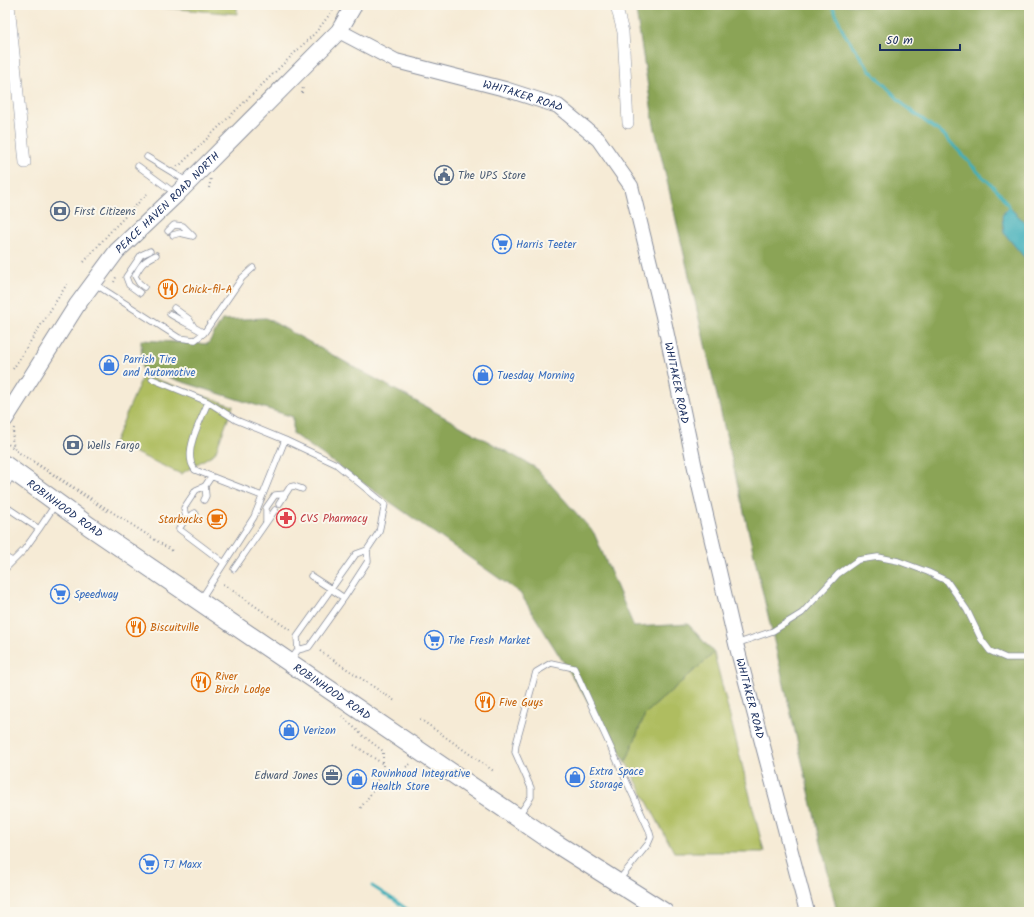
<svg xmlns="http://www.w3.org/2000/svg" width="1034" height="917" viewBox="0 0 1034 917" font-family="Kalam,sans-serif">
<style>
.green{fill:#afbd60;stroke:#65765f}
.forest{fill:#8ba456;stroke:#536a5a}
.water{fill:#3fafb9;stroke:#2d6f8c}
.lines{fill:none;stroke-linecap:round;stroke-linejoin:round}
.stream{stroke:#3fafb9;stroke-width:3}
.service-casing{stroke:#888d9a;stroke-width:7}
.minor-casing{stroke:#888d9a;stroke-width:12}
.tertiary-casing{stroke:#888d9a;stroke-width:16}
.secondary-casing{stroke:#888d9a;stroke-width:18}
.primary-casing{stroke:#888d9a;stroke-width:20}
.path{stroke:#888d9a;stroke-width:2;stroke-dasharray:1 3;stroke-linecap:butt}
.service{stroke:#fff;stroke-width:5.5}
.minor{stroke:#fff;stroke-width:11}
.tertiary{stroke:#fff;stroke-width:14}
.secondary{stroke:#fff;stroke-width:16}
.primary{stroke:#fff;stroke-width:18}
.labels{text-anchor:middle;stroke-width:4;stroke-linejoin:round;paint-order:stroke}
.street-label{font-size:11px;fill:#1b2f5e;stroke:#fbf7ec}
.service-label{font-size:11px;fill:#4e5e75;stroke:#fbf7ec;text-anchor:start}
.shop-label{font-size:11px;fill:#366cbe;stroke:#fbf7ec;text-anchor:start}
.food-label{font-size:11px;fill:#c56008;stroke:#fbf7ec;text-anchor:start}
.health-label{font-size:11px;fill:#be3a42;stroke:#fbf7ec;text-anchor:start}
</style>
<rect width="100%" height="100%" fill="#fbf7ec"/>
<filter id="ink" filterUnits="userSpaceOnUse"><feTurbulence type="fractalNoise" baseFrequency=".025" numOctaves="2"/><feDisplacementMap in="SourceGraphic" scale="8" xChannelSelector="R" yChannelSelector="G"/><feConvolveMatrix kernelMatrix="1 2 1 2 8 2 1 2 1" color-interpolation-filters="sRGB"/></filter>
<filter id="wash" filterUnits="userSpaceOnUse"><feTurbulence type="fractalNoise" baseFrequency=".012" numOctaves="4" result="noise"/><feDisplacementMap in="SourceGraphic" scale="16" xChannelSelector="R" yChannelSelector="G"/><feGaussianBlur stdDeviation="0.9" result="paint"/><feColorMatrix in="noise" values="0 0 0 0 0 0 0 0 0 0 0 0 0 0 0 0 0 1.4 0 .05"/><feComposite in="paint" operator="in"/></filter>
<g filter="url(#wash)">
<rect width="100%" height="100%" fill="#f6ebd6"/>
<path class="green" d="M 156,5 L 237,5 L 237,14 L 156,7 Z
M 143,375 L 233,406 L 215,453 L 181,474 L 114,443 Z
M 714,653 L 764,852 L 674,852 L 626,762 L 645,714 Z"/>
<path class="forest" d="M 635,5 L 1029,5 L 1029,912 L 837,912 L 654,125 Z
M 266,318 L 536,468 L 594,533 L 634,627 L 688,624 L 714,653 L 645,714 L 626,762 L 520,593 L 293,434 L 293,417 L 142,369 L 141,340 L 208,344 L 222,320 Z"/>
<path class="water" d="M 1010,208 L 1029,226 L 1029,263 L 1004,233 L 1002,216 L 1006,209 Z"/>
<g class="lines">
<path class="stream" d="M 832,5 L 844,33 L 868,68 L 906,107 L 945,136 L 979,173 L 998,191 L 1010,208 L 1010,211
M 372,886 L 394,900 L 411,912"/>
</g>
</g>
<g filter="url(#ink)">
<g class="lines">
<g class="service-casing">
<path id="service" d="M 147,157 L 188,182
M 138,166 L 176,194
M 168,231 L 174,225 L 183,226 L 193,236
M 173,235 L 180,233 L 193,236
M 95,284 L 179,338 L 195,340 L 204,333 L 242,278 L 253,268
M 144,287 L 139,283 L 135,276 C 141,264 144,261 156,255
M 140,293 L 129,285 L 126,277 L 141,255 L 150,251
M 174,308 L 189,319 L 194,327
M 170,314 C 181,321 193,326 204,333
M 152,379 L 208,402 L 236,420 L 285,440 L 254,517 L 201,599
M 208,402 C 202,418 187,444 191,461 C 191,464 193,467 195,470 L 262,496
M 285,440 L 336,464 L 385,504 L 379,532 L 367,550 L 356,554 L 297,637 L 298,650
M 211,477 L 205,486 L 196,490 L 184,508 L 186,518 L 179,529 L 224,563
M 5,487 L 13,474
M 204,500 L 206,496 L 205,486
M 279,504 L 290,487 L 294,486 L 302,489
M 5,506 L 39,529 L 55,505
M 186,518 L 195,513
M 266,522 L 266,508 L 275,495 L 285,494
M 5,557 L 12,561
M 5,569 L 24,550 L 39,529
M 234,569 L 275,510
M 311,576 L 331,589 L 344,598
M 736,644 L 773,631 L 802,613 L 838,574 L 858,560 L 878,557 L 898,561 L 928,572 L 947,581 L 967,610 L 981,639 L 990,651 L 1006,658 L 1029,658
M 290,661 L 298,650 L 309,647 L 344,598 L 368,561 L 367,550
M 519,815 L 531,797 L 531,788 L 515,752 L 516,744 L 536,672 L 551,663 L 574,668 L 649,830 L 651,837 L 648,844 L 619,880"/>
</g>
<g class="minor-casing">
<path id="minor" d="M 9,5 L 25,163
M 616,5 L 623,32 L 628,123"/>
</g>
<g class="tertiary-casing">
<g id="tertiary">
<path id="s1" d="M 339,31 L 396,61 L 505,89 L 558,106 L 598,139 L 631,186 L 663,316 L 695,468 L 736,644 L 807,912"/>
</g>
</g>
<g class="secondary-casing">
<g id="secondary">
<path id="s2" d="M 5,419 L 77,305 L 117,251 L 177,194 L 339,31 L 354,5"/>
</g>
</g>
<g class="primary-casing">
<g id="primary">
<path id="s3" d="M 5,465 L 89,526 L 549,839 L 664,912"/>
</g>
</g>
<path class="path" d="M 302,93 L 303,87
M 177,166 L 181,164 L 316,32 L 337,5
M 209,188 L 211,178
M 84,262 L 111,231 L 147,194
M 114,282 L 117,275
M 13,369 L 67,284
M 14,428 L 12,439 L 15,450 L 107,511
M 5,442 L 15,449
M 30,459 L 174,552
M 223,584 L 290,630
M 320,651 L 395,701
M 342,716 L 362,735 L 383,751 L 383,769 L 370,795 L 359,810
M 420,719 L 495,772
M 354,745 L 383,764
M 406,767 L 412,763"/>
<use href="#service" class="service"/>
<use href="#minor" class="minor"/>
<use href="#tertiary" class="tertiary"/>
<use href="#secondary" class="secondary"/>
<use href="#primary" class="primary"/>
</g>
</g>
<defs>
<g id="civic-ring" transform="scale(1)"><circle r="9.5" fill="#fbf7ec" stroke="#5c6f8a" stroke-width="1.5"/><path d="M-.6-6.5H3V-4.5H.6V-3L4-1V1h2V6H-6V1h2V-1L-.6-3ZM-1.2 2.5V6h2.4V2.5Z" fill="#5c6f8a"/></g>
<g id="bank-ring" transform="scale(1)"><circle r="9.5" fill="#fbf7ec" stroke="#5c6f8a" stroke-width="1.5"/><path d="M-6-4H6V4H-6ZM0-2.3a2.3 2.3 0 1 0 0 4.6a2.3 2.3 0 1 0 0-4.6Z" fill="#5c6f8a"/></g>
<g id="supermarket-ring" transform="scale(1)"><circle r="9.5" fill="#fbf7ec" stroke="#3f7fe0" stroke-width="1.5"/><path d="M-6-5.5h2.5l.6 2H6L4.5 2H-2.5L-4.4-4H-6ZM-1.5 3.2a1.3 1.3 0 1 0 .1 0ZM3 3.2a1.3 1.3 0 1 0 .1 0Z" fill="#3f7fe0"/></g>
<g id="restaurant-ring" transform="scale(1)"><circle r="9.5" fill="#fbf7ec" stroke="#e8710a" stroke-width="1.5"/><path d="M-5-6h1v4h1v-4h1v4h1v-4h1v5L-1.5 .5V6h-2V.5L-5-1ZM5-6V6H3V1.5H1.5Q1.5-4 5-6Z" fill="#e8710a"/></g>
<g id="shop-ring" transform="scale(1)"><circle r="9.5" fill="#fbf7ec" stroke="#3f7fe0" stroke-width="1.5"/><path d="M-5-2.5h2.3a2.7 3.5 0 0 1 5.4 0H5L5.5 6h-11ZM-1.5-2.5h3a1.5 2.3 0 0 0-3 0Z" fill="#3f7fe0"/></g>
<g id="pharmacy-ring" transform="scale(1)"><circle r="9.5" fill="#fbf7ec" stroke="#e0444e" stroke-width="1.5"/><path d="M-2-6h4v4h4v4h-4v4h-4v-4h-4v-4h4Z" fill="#e0444e"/></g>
<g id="cafe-ring" transform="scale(1)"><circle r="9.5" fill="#fbf7ec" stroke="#e8710a" stroke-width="1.5"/><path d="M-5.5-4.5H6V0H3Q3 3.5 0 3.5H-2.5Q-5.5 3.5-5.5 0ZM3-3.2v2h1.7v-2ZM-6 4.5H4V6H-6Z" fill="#e8710a"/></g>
<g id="office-ring" transform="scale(1)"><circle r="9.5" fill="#fbf7ec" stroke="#5c6f8a" stroke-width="1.5"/><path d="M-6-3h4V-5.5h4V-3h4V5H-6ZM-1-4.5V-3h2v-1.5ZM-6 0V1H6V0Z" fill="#5c6f8a"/></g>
</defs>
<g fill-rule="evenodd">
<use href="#civic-ring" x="444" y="175"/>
<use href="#bank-ring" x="60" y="211"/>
<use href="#supermarket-ring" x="502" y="244"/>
<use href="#restaurant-ring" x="168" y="289"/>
<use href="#shop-ring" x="109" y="365"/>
<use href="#shop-ring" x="483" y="375"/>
<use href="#bank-ring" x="73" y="445"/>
<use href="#pharmacy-ring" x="286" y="518"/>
<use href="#cafe-ring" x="217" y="519"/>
<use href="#supermarket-ring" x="60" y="594"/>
<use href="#restaurant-ring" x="136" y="627"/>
<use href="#supermarket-ring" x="434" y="640"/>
<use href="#restaurant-ring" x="201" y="682"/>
<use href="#restaurant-ring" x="485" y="702"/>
<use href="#shop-ring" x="289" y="730"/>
<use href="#office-ring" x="332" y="775"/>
<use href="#shop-ring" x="575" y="777"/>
<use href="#shop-ring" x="357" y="779"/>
<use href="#supermarket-ring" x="149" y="864"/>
</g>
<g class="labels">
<g class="street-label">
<text dy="4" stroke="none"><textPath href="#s1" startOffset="196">WHITAKER ROAD</textPath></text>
<text dy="4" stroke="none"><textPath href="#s2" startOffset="272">PEACE HAVEN ROAD NORTH</textPath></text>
<text dy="4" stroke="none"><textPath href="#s1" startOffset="544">WHITAKER ROAD</textPath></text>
<text dy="4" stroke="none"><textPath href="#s3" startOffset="74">ROBINHOOD ROAD</textPath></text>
<text dy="4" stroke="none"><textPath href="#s3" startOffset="398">ROBINHOOD ROAD</textPath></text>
<text dy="4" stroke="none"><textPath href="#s1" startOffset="868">WHITAKER ROAD</textPath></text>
</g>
<g class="service-label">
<text x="458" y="179">The UPS Store</text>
<text x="74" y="215">First Citizens</text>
<text x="87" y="449">Wells Fargo</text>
<text x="318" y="779" text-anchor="end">Edward Jones</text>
</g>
<g class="shop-label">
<text x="516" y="248">Harris Teeter</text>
<text x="123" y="363">Parrish Tire<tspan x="123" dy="13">and Automotive</tspan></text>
<text x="497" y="379">Tuesday Morning</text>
<text x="74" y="598">Speedway</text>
<text x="448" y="644">The Fresh Market</text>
<text x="303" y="734">Verizon</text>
<text x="589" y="775">Extra Space<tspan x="589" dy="13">Storage</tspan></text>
<text x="371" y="777">Rovinhood Integrative<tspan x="371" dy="13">Health Store</tspan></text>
<text x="163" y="868">TJ Maxx</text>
</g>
<g class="food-label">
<text x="182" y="293">Chick-fil-A</text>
<text x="203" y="523" text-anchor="end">Starbucks</text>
<text x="150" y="631">Biscuitville</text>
<text x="215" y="680">River<tspan x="215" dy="13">Birch Lodge</tspan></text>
<text x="499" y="706">Five Guys</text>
</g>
<g class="health-label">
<text x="300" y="522">CVS Pharmacy</text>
</g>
</g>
<rect width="1034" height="917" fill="none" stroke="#fbf7ec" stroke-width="20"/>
<path d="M880 44v6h80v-6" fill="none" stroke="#1b2f5e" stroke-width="2"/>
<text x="886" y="44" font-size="12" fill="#1b2f5e" stroke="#fbf7ec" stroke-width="3" paint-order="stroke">50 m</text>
</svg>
